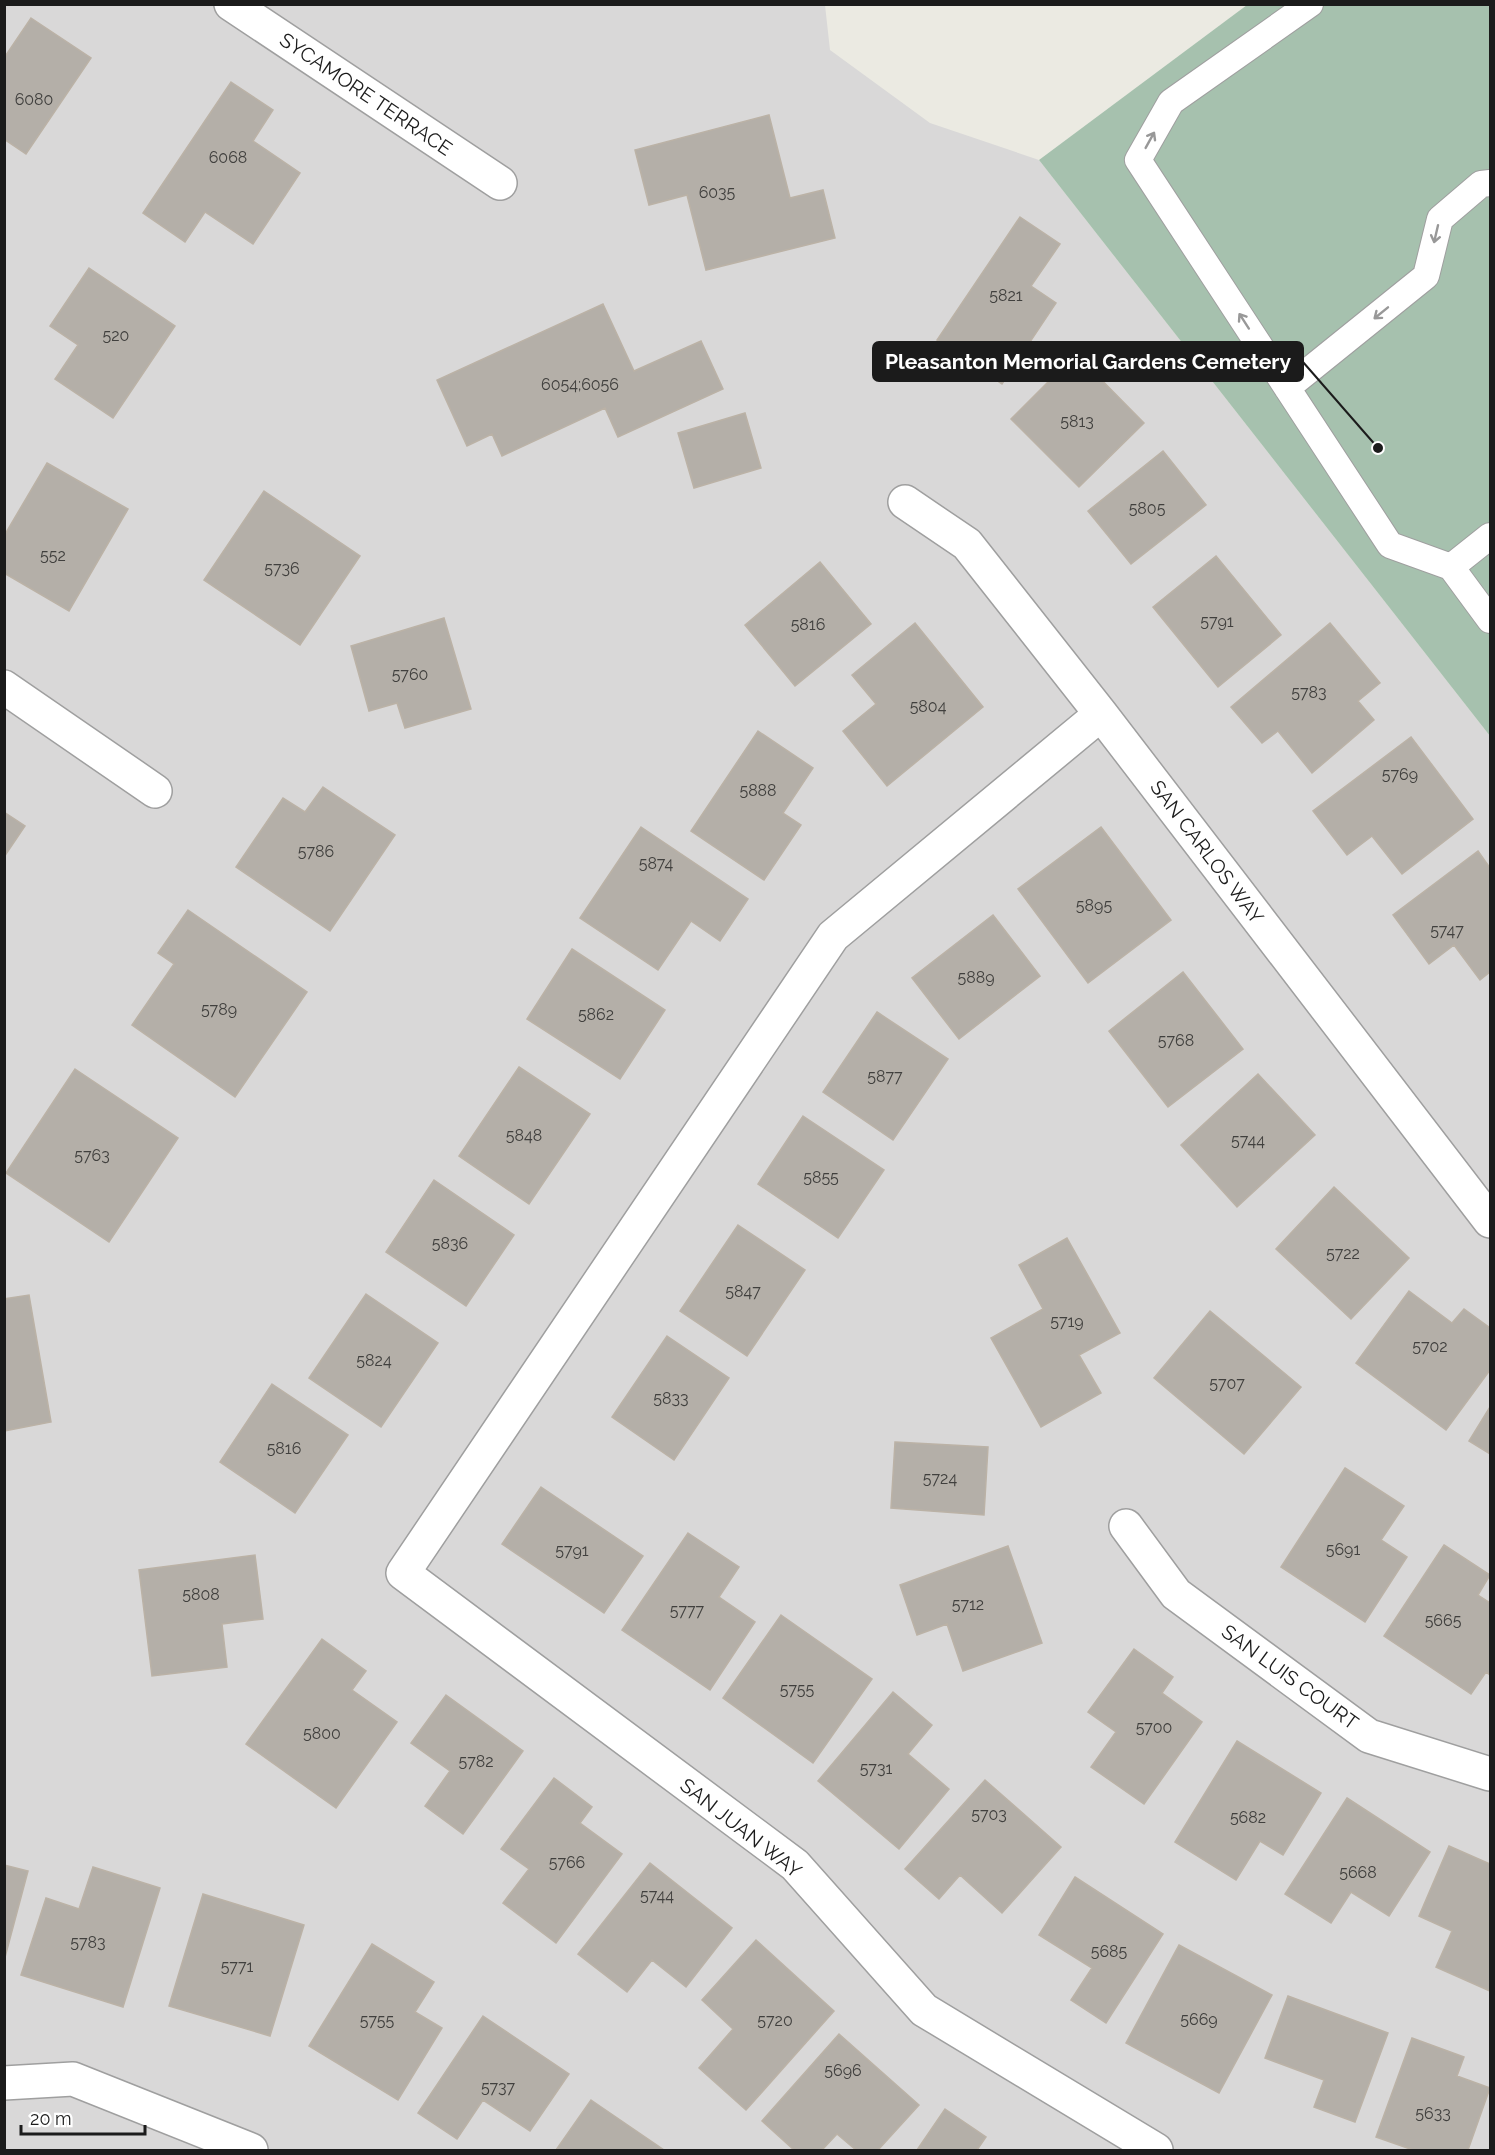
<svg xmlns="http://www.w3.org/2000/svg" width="1495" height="2155" viewBox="0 0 1495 2155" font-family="Raleway,sans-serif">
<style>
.residential{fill:#d9d8d8}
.cemetery{fill:#a6c1ae}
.building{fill:#b4afa8;stroke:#bbb2a6;stroke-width:1.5}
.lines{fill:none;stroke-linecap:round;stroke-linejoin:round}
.service-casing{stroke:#9f9f9f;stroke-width:28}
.minor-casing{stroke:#9f9f9f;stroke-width:36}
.service{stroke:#fff;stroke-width:26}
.minor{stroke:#fff;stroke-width:33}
.oneway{stroke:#989898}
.labels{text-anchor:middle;stroke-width:4.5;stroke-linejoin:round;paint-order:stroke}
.number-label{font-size:16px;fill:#41403e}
.street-label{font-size:20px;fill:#1b1b1b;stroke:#fff}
.leader{fill:none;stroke:#1b1b1b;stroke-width:2}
.callout-dot{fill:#1b1b1b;stroke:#fff;stroke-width:2}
.callout{fill:#1b1b1b;stroke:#1b1b1b;stroke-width:2}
.callout-label{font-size:21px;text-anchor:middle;font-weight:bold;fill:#fff}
</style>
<rect width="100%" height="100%" fill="#ebeae2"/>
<path class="residential" d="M 5,5 L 825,5 L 830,50 L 930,123 L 1039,160 L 1490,736 L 1490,2150 L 5,2150 Z"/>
<path class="cemetery" d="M 1247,5 L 1490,5 L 1490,736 L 1039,160 Z"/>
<path class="building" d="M 31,18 L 91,58 L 26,154 L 4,139 L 4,58 Z
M 231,82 L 273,110 L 253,141 L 300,173 L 253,244 L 205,212 L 185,242 L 143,213 Z
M 769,115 L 790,198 L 823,190 L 835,238 L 706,270 L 687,195 L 649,205 L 635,150 Z
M 1020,217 L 1060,244 L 1031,286 L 1056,303 L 1002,384 L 937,340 Z
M 89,268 L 175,326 L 113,418 L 55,379 L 78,345 L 50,326 Z
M 603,304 L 634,371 L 701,341 L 723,389 L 618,437 L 605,408 L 502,456 L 492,434 L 467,446 L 437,380 Z
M 1076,354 L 1144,423 L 1079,487 L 1011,419 Z
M 745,413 L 761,468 L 694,488 L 678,433 Z
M 1163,451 L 1206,505 L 1131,564 L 1088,511 Z
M 47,463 L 128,509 L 69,611 L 4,573 L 4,536 Z
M 264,491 L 360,556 L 300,645 L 204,580 Z
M 1216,556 L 1281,635 L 1218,687 L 1153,607 Z
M 820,562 L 871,624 L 795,686 L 745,625 Z
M 444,618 L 471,709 L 405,728 L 397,703 L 369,711 L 351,646 Z
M 915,623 L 983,707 L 887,786 L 843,731 L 876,704 L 852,675 Z
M 1330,623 L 1380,683 L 1358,701 L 1374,720 L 1312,773 L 1278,731 L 1262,743 L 1231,707 Z
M 758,731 L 813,768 L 783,813 L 801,825 L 764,880 L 691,831 Z
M 1411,737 L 1473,819 L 1402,874 L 1372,836 L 1347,855 L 1313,811 Z
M 323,787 L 395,835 L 330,931 L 236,867 L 283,798 L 305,812 Z
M 4,812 L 25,826 L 4,857 Z
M 641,827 L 748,899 L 720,941 L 691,921 L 658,970 L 580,918 Z
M 1101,827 L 1171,920 L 1088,983 L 1018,889 Z
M 1478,851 L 1490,868 L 1490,972 L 1480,980 L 1454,945 L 1429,964 L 1393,915 Z
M 188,910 L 307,992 L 235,1097 L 132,1025 L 174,964 L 158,953 Z
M 993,915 L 1040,976 L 959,1039 L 912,978 Z
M 572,949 L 665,1010 L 620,1079 L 527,1019 Z
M 1183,972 L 1243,1049 L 1168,1107 L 1109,1031 Z
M 877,1012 L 948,1059 L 893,1140 L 823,1092 Z
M 519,1067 L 590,1114 L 529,1204 L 459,1156 Z
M 75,1069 L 178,1138 L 109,1242 L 6,1173 Z
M 1258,1074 L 1315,1135 L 1237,1207 L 1181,1145 Z
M 803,1116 L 884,1170 L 838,1238 L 758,1184 Z
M 434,1180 L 514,1235 L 466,1306 L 386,1252 Z
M 1334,1187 L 1409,1258 L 1351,1319 L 1276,1249 Z
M 738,1225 L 805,1270 L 747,1356 L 680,1311 Z
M 1067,1238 L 1120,1333 L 1079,1355 L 1101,1393 L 1041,1427 L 991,1338 L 1043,1309 L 1019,1265 Z
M 1409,1291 L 1452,1323 L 1464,1309 L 1490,1328 L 1490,1370 L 1446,1430 L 1356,1363 Z
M 366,1294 L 438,1343 L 381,1427 L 309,1378 Z
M 29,1295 L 51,1422 L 4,1431 L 4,1299 Z
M 1210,1311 L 1301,1387 L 1244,1454 L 1154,1378 Z
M 667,1336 L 729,1378 L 674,1460 L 612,1417 Z
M 272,1384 L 348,1435 L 295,1513 L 220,1462 Z
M 1490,1407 L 1490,1454 L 1469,1441 Z
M 895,1442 L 988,1447 L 984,1515 L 891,1508 Z
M 1345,1468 L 1404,1506 L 1381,1540 L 1407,1557 L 1365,1622 L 1281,1567 Z
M 541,1487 L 643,1556 L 604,1613 L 502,1544 Z
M 688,1533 L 739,1567 L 719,1597 L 755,1622 L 710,1690 L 622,1630 Z
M 1444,1545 L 1490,1575 L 1478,1595 L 1490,1603 L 1490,1675 L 1486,1672 L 1471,1694 L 1384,1636 Z
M 1008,1546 L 1042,1643 L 963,1671 L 947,1624 L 917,1635 L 900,1585 Z
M 255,1555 L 263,1619 L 222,1624 L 227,1667 L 152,1676 L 139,1570 Z
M 781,1615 L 872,1679 L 813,1763 L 723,1698 Z
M 322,1639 L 366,1671 L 352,1690 L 397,1722 L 336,1808 L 246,1744 Z
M 1134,1649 L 1173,1677 L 1162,1693 L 1202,1722 L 1144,1804 L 1091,1767 L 1116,1732 L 1088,1712 Z
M 893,1692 L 932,1725 L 908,1754 L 949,1789 L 899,1849 L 818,1781 Z
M 446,1695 L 523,1751 L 463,1834 L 425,1806 L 450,1771 L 411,1743 Z
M 1237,1741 L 1321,1793 L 1283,1855 L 1260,1841 L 1236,1880 L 1175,1842 Z
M 554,1778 L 592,1807 L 580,1823 L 622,1854 L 556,1943 L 503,1903 L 529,1869 L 501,1849 Z
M 985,1780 L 1061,1847 L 1002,1913 L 960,1875 L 939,1899 L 905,1869 Z
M 1347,1798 L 1430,1852 L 1389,1916 L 1351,1892 L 1331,1923 L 1285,1894 Z
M 1449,1846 L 1490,1864 L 1490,1991 L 1436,1967 L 1452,1931 L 1419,1916 Z
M 650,1863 L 732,1928 L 686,1987 L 652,1960 L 627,1992 L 578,1954 Z
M 4,1865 L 28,1871 L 4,1961 Z
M 93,1867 L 160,1888 L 123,2007 L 21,1975 L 46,1898 L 79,1909 Z
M 1075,1877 L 1163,1934 L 1106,2023 L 1071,2000 L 1092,1968 L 1039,1935 Z
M 203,1894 L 304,1925 L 270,2036 L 169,2006 Z
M 756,1940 L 834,2011 L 746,2110 L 699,2068 L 733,2029 L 702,2000 Z
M 372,1944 L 434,1982 L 415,2012 L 442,2028 L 398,2100 L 309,2046 Z
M 1179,1945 L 1272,1995 L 1219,2093 L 1126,2043 Z
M 1288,1996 L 1388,2033 L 1355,2122 L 1314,2107 L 1324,2080 L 1265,2058 Z
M 483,2016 L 569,2074 L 530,2131 L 483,2100 L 457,2139 L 418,2113 Z
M 839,2034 L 919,2105 L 878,2150 L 856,2150 L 837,2134 L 822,2150 L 794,2150 L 762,2121 Z
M 1412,2038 L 1464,2057 L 1457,2076 L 1490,2088 L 1468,2150 L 1413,2150 L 1376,2137 Z
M 591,2100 L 664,2150 L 556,2150 Z
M 945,2109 L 986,2137 L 977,2150 L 917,2150 Z"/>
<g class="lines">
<g class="service-casing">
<path id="service" d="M 1310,4 L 1171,102 L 1138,160 L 1390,545 L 1451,567
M 1287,388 L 1426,276 L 1440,219 L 1481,184 L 1490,183
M 1490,536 L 1451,567 L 1490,620"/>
</g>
<g class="minor-casing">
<path id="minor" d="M 231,4 L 500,183
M 905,502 L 967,544 L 1101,714 L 1490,1221
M 4,687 L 155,791
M 1101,714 L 833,936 L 403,1573 L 795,1865 L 924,2010 L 1156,2150
M 1126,1526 L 1176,1594 L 1369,1736 L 1490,1774
M 4,2083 L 73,2079 L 251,2150"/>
</g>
<use href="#service" class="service"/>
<use href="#minor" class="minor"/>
</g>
<defs><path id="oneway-shaft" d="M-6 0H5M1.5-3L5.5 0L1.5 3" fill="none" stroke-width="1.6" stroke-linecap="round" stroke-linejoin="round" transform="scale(1.5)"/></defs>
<g class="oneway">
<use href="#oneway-shaft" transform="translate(1150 140) rotate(-61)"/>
<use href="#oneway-shaft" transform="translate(1436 234) rotate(103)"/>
<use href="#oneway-shaft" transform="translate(1381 313) rotate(141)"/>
<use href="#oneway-shaft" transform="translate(1244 321) rotate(-123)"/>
</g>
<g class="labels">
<g class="number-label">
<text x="34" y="105">6080</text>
<text x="228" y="163">6068</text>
<text x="717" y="198">6035</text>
<text x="1006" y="301">5821</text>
<text x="116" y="341">520</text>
<text x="580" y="390">6054;6056</text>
<text x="1077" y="427">5813</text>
<text x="1147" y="514">5805</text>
<text x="53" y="561">552</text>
<text x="282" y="574">5736</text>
<text x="1217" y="627">5791</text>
<text x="808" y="630">5816</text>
<text x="410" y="680">5760</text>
<text x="1309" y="698">5783</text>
<text x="928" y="712">5804</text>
<text x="1400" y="780">5769</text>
<text x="758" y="796">5888</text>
<text x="316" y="857">5786</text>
<text x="656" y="869">5874</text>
<text x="1094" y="911">5895</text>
<text x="1447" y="936">5747</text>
<text x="976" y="983">5889</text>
<text x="219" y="1015">5789</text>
<text x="596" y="1020">5862</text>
<text x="1176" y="1046">5768</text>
<text x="885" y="1082">5877</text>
<text x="524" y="1141">5848</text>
<text x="1248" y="1146">5744</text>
<text x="92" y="1161">5763</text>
<text x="821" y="1183">5855</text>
<text x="450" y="1249">5836</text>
<text x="1343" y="1259">5722</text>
<text x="743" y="1297">5847</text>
<text x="1067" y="1327">5719</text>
<text x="1430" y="1352">5702</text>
<text x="374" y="1366">5824</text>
<text x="1227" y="1389">5707</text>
<text x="671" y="1404">5833</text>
<text x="284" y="1454">5816</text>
<text x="940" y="1484">5724</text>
<text x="1343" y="1555">5691</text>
<text x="572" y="1556">5791</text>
<text x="201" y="1600">5808</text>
<text x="968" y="1610">5712</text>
<text x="687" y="1616">5777</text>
<text x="1443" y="1626">5665</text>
<text x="797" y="1695">5755</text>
<text x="1154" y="1733">5700</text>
<text x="322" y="1739">5800</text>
<text x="476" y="1767">5782</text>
<text x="876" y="1774">5731</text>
<text x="989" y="1820">5703</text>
<text x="1248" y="1823">5682</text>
<text x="567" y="1868">5766</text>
<text x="1358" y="1878">5668</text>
<text x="657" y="1901">5744</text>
<text x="88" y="1948">5783</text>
<text x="1109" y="1957">5685</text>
<text x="237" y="1972">5771</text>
<text x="1199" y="2025">5669</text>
<text x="377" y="2026">5755</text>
<text x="775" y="2026">5720</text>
<text x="843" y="2076">5696</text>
<text x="498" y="2093">5737</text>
<text x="1433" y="2119">5633</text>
</g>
<g class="street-label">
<text transform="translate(366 94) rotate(34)" y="7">SYCAMORE TERRACE</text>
<text transform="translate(1207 852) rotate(53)" y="7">SAN CARLOS WAY</text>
<text transform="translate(1290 1677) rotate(36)" y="7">SAN LUIS COURT</text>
<text transform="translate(741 1828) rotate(38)" y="7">SAN JUAN WAY</text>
</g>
</g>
<path class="leader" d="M1378 448L1303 362"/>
<circle class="callout-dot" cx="1378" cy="448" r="6"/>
<rect class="callout" x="873" y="342" width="430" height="39" rx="6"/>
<g class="callout-label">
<text x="1088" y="369">Pleasanton Memorial Gardens Cemetery</text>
</g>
<rect width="1495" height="2155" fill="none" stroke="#1b1b1b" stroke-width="12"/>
<path d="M21 2125v9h124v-9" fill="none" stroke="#1b1b1b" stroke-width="3"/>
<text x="30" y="2125" font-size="18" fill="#1b1b1b" stroke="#ffffff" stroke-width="4.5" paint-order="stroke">20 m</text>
</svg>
